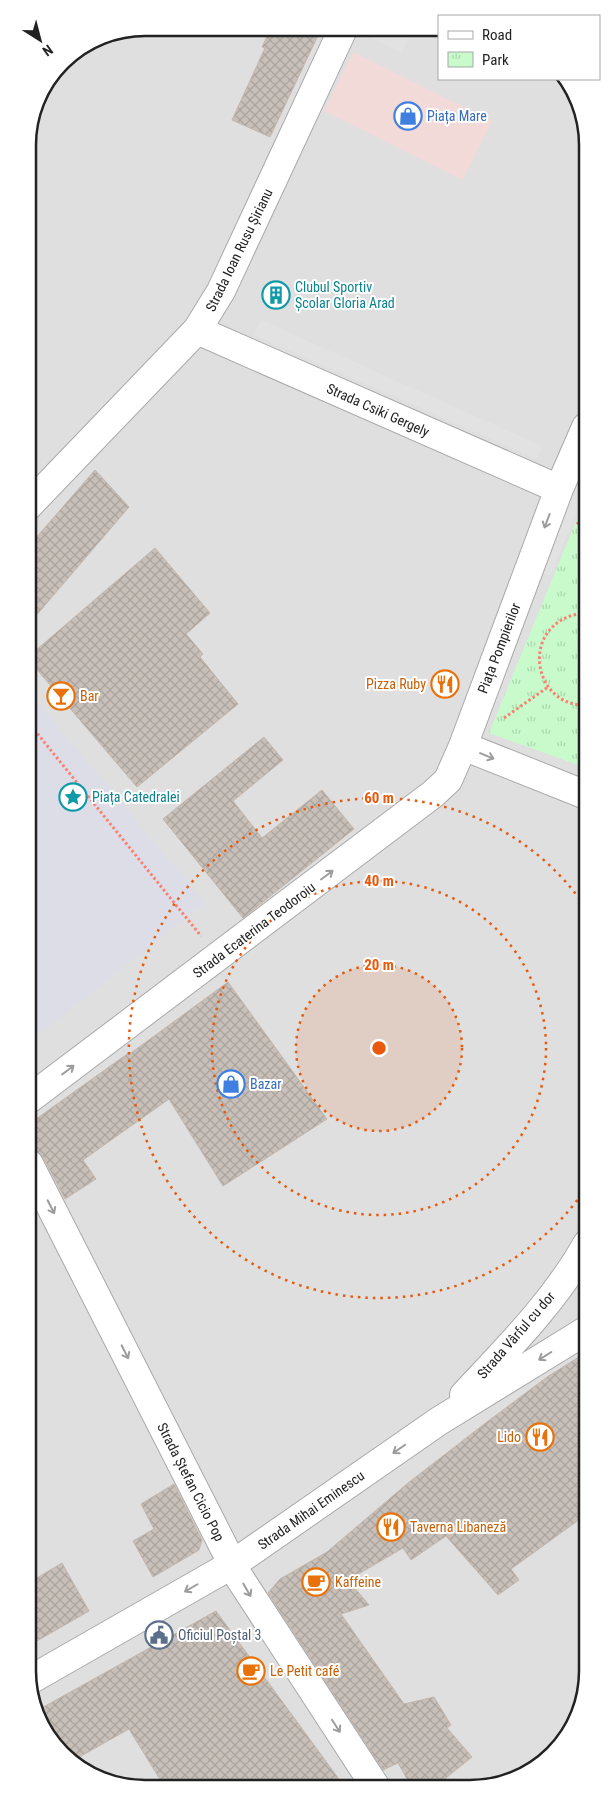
<svg xmlns="http://www.w3.org/2000/svg" width="615" height="1816" viewBox="0 0 615 1816" font-family="'Roboto Condensed',sans-serif">
<style>
.residential{fill:#e0dfdf}
.commercial{fill:#f2dad9}
.park{fill:url(#park-tufts)}
.parking{fill:#e2e2e2}
.plaza{fill:#dddde8}
.building{fill:url(#building-cross-hatch);stroke:#c4b6ab}
.lines{fill:none;stroke-linecap:round;stroke-linejoin:round}
.minor-casing{stroke:#a9a9a9;stroke-width:30}
.path{stroke:#fa8072;stroke-width:3;stroke-dasharray:2.5 2.5;stroke-linecap:butt}
.minor{stroke:#fff;stroke-width:28}
.oneway{stroke:#9c9c9c}
.ring{fill:none;stroke:#e8590c;stroke-width:2.5;stroke-dasharray:2.5 5}
.labels{text-anchor:middle;stroke-width:4;stroke-linejoin:round;paint-order:stroke}
.shop-label{font-size:14px;fill:#366cbe;stroke:#fff;text-anchor:start}
.street-label{font-size:14px;fill:#222;stroke:#fff}
.culture-label{font-size:14px;fill:#0d838f;stroke:#fff;text-anchor:start}
.food-label{font-size:14px;fill:#c56008;stroke:#fff;text-anchor:start}
.service-label{font-size:14px;fill:#4e5e75;stroke:#fff;text-anchor:start}
.rim{fill:none;stroke:#222;stroke-width:2.5}
.centre{fill:#e8590c;stroke:#fff;stroke-width:2.5}
.ring-label{font-size:15px;text-anchor:middle;font-weight:bold;fill:#e8590c;stroke:#fff;stroke-width:4;stroke-linejoin:round;paint-order:stroke}
</style>
<defs>
<pattern id="park-tufts" width="24" height="20" patternUnits="userSpaceOnUse" patternTransform="scale(1.25)"><rect width="24" height="20" fill="#c8facc"/><path d="M3 7l-1-3M5 7V3M7 7l1-3M15 17l-1-3M17 17v-4M19 17l1-3" fill="none" stroke="#acd6af"/></pattern>
<pattern id="building-cross-hatch" width="8" height="8" patternUnits="userSpaceOnUse" patternTransform="scale(1.25)"><rect width="8" height="8" fill="#c7bfb8"/><path d="M0 0l8 8M0 8l8-8" fill="none" stroke="#aba49e"/></pattern>
</defs>
<rect width="100%" height="100%" fill="#f2efe9"/>
<path class="residential" d="M 145,28 L 439,29 L 439,79 L 562,79 L 585,122 L 587,1679 L 579,1716 L 558,1749 L 493,1786 L 122,1786 L 62,1754 L 30,1694 L 28,137 L 40,93 L 67,57 L 100,36 Z"/>
<path class="commercial" d="M 353,52 L 492,121 L 463,180 L 324,111 Z"/>
<path class="park" d="M 586,497 L 586,768 L 489,733 Z"/>
<path class="parking" d="M 355,29 L 413,29 L 402,52 L 354,31 Z
M 261,320 L 542,446 L 537,459 L 254,335 Z
M 586,446 L 586,489 L 550,576 L 535,570 Z"/>
<path class="plaza" d="M 28,691 L 205,903 L 29,1042 Z"/>
<path class="building" d="M 271,28 L 321,29 L 270,137 L 232,120 L 265,48 L 262,47 Z
M 95,470 L 129,507 L 28,625 L 28,547 Z
M 155,548 L 210,613 L 186,634 L 203,654 L 200,657 L 238,704 L 137,787 L 28,659 L 28,657 Z
M 264,737 L 283,760 L 233,801 L 262,838 L 322,790 L 354,829 L 243,918 L 163,819 Z
M 228,982 L 327,1119 L 223,1186 L 169,1099 L 83,1160 L 96,1179 L 65,1199 L 43,1157 L 34,1150 L 29,1142 L 29,1124 L 130,1052 L 131,1053 Z
M 587,1352 L 587,1514 L 511,1569 L 519,1580 L 498,1595 L 446,1536 L 411,1560 L 403,1548 L 348,1580 L 369,1605 L 341,1614 L 404,1704 L 434,1697 L 451,1725 L 447,1728 L 472,1757 L 436,1786 L 411,1786 L 398,1763 L 383,1770 L 268,1593 L 280,1579 L 327,1552 L 408,1483 L 483,1425 L 547,1377 Z
M 174,1484 L 202,1540 L 199,1550 L 153,1577 L 133,1541 L 154,1529 L 141,1504 Z
M 62,1563 L 89,1611 L 30,1645 L 30,1582 Z
M 216,1611 L 344,1786 L 164,1786 L 129,1729 L 74,1760 L 62,1754 L 38,1710 Z"/>
<g class="lines">
<g class="minor-casing">
<path id="minor" d="M 197,330 L 559,489
M 586,427 L 559,489 L 463,746 L 586,795
M 28,506 L 197,330 L 221,291 L 343,29
M 29,1099 L 433,794 L 448,780 L 463,746
M 29,1164 L 239,1577 L 375,1786
M 464,1395 C 508,1348 555,1301 587,1244
M 30,1680 L 233,1564 L 439,1421 L 587,1330"/>
</g>
<path class="path" d="M 577,522 L 586,534
M 586,614 C 577,613 568,616 560,621 C 522,645 540,707 586,705
M 504,718 L 548,687
M 28,722 L 201,936"/>
<use href="#minor" class="minor"/>
</g>
<defs><path id="oneway-shaft" d="M-6 0H5M1.5-3L5.5 0L1.5 3" fill="none" stroke-width="1.6" stroke-linecap="round" stroke-linejoin="round" transform="scale(1.25)"/></defs>
<g class="oneway">
<use href="#oneway-shaft" transform="translate(547 521) rotate(111)"/>
<use href="#oneway-shaft" transform="translate(487 756) rotate(22)"/>
<use href="#oneway-shaft" transform="translate(327 875) rotate(-37)"/>
<use href="#oneway-shaft" transform="translate(68 1070) rotate(-37)"/>
<use href="#oneway-shaft" transform="translate(51 1207) rotate(63)"/>
<use href="#oneway-shaft" transform="translate(125 1352) rotate(63)"/>
<use href="#oneway-shaft" transform="translate(545 1356) rotate(148)"/>
<use href="#oneway-shaft" transform="translate(399 1449) rotate(145)"/>
<use href="#oneway-shaft" transform="translate(191 1588) rotate(150)"/>
<use href="#oneway-shaft" transform="translate(247 1590) rotate(60)"/>
<use href="#oneway-shaft" transform="translate(336 1726) rotate(57)"/>
</g>
<circle cx="379" cy="1048" r="83" fill="#e8590c" fill-opacity=".12"/>
<g class="ring">
<circle cx="379" cy="1048" r="83"/>
<circle cx="379" cy="1048" r="167"/>
<path d="M586 1188A250 250 0 1 1 586 908"/>
</g>
<defs>
<g id="shop-ring" transform="scale(1.4375)"><circle r="9.5" fill="#fff" stroke="#3f7fe0" stroke-width="1.5"/><path d="M-5-2.5h2.3a2.7 3.5 0 0 1 5.4 0H5L5.5 6h-11ZM-1.5-2.5h3a1.5 2.3 0 0 0-3 0Z" fill="#3f7fe0"/></g>
<g id="building-ring" transform="scale(1.4375)"><circle r="9.5" fill="#fff" stroke="#0f9aa8" stroke-width="1.5"/><path d="M-4-6H4V6H1V3H-1V6H-4ZM-2.5-4.3h1.7v1.8h-1.7ZM.8-4.3h1.7v1.8H.8ZM-2.5-1h1.7V.8h-1.7ZM.8-1h1.7V.8H.8Z" fill="#0f9aa8"/></g>
<g id="restaurant-ring" transform="scale(1.4375)"><circle r="9.5" fill="#fff" stroke="#e8710a" stroke-width="1.5"/><path d="M-5-6h1v4h1v-4h1v4h1v-4h1v5L-1.5 .5V6h-2V.5L-5-1ZM5-6V6H3V1.5H1.5Q1.5-4 5-6Z" fill="#e8710a"/></g>
<g id="bar-ring" transform="scale(1.4375)"><circle r="9.5" fill="#fff" stroke="#e8710a" stroke-width="1.5"/><path d="M-6-5H6L.8 .8V4.5H3.5V6h-7V4.5H-.8V.8Z" fill="#e8710a"/></g>
<g id="sight-ring" transform="scale(1.4375)"><circle r="9.5" fill="#fff" stroke="#0f9aa8" stroke-width="1.5"/><path d="M0-6L1.8-2.2L6-1.7L2.9 1.2L3.7 5.4L0 3.3L-3.7 5.4L-2.9 1.2L-6-1.7L-1.8-2.2Z" fill="#0f9aa8"/></g>
<g id="cafe-ring" transform="scale(1.4375)"><circle r="9.5" fill="#fff" stroke="#e8710a" stroke-width="1.5"/><path d="M-5.5-4.5H6V0H3Q3 3.5 0 3.5H-2.5Q-5.5 3.5-5.5 0ZM3-3.2v2h1.7v-2ZM-6 4.5H4V6H-6Z" fill="#e8710a"/></g>
<g id="civic-ring" transform="scale(1.4375)"><circle r="9.5" fill="#fff" stroke="#5c6f8a" stroke-width="1.5"/><path d="M-.6-6.5H3V-4.5H.6V-3L4-1V1h2V6H-6V1h2V-1L-.6-3ZM-1.2 2.5V6h2.4V2.5Z" fill="#5c6f8a"/></g>
</defs>
<g fill-rule="evenodd">
<use href="#shop-ring" x="408" y="116"/>
<use href="#building-ring" x="276" y="295"/>
<use href="#restaurant-ring" x="445" y="684"/>
<use href="#bar-ring" x="61" y="696"/>
<use href="#sight-ring" x="73" y="797"/>
<use href="#shop-ring" x="231" y="1084"/>
<use href="#restaurant-ring" x="540" y="1437"/>
<use href="#restaurant-ring" x="391" y="1527"/>
<use href="#cafe-ring" x="316" y="1582"/>
<use href="#civic-ring" x="159" y="1635"/>
<use href="#cafe-ring" x="251" y="1671"/>
</g>
<g class="labels">
<g class="shop-label">
<text x="427" y="121">Piața Mare</text>
<text x="250" y="1089">Bazar</text>
</g>
<g class="street-label">
<text transform="translate(239 250) rotate(-64)" y="5">Strada Ioan Rusu Șirianu</text>
<text transform="translate(378 410) rotate(24)" y="5">Strada Csiki Gergely</text>
<text transform="translate(499 648) rotate(-69)" y="5">Piața Pompierilor</text>
<text transform="translate(254 930) rotate(-37)" y="5">Strada Ecaterina Teodoroiu</text>
<text transform="translate(516 1335) rotate(-49)" y="5">Strada Vârful cu dor</text>
<text transform="translate(191 1482) rotate(63)" y="5">Strada Ștefan Cicio Pop</text>
<text transform="translate(311 1510) rotate(-35)" y="5">Strada Mihai Eminescu</text>
</g>
<g class="culture-label">
<text x="295" y="292">Clubul Sportiv<tspan x="295" dy="16">Școlar Gloria Arad</tspan></text>
<text x="92" y="802">Piața Catedralei</text>
</g>
<g class="food-label">
<text x="426" y="689" text-anchor="end">Pizza Ruby</text>
<text x="80" y="701">Bar</text>
<text x="521" y="1442" text-anchor="end">Lido</text>
<text x="410" y="1532">Taverna Libaneză</text>
<text x="335" y="1587">Kaffeine</text>
<text x="270" y="1676">Le Petit café</text>
</g>
<g class="service-label">
<text x="178" y="1640">Oficiul Poștal 3</text>
</g>
</g>
<path d="M0 0H615V1816H0ZM145 36H470A109 109 0 0 1 579 145V1671A109 109 0 0 1 470 1780H145A109 109 0 0 1 36 1671V145A109 109 0 0 1 145 36Z" fill="#fff" fill-rule="evenodd"/>
<path class="rim" d="M145 36H470A109 109 0 0 1 579 145V1671A109 109 0 0 1 470 1780H145A109 109 0 0 1 36 1671V145A109 109 0 0 1 145 36Z"/>
<circle cx="379" cy="1048" r="8" class="centre"/>
<g class="ring-label">
<text x="379" y="803">60 m</text>
<text x="379" y="886">40 m</text>
<text x="379" y="970">20 m</text>
</g>
<rect x="438" y="15" width="162" height="65" fill="#ffffff" stroke="#a7a7a7"/>
<rect x="448" y="31" width="25" height="8" fill="#ffffff" stroke="#a7a7a7"/>
<text x="482" y="40" font-size="15" fill="#222222">Road</text>
<rect x="448" y="52" width="25" height="15" fill="url(#park-tufts)" stroke="#a7a7a7"/>
<text x="482" y="65" font-size="15" fill="#222222">Park</text>
<g transform="translate(40 40) rotate(144)" stroke="#ffffff" stroke-width="4" paint-order="stroke">
<path d="M0-4L9 19L0 12L-9 19Z" fill="#222222"/>
<text y="-8" font-size="14" font-weight="bold" text-anchor="middle" fill="#222222">N</text>
</g>
</svg>
